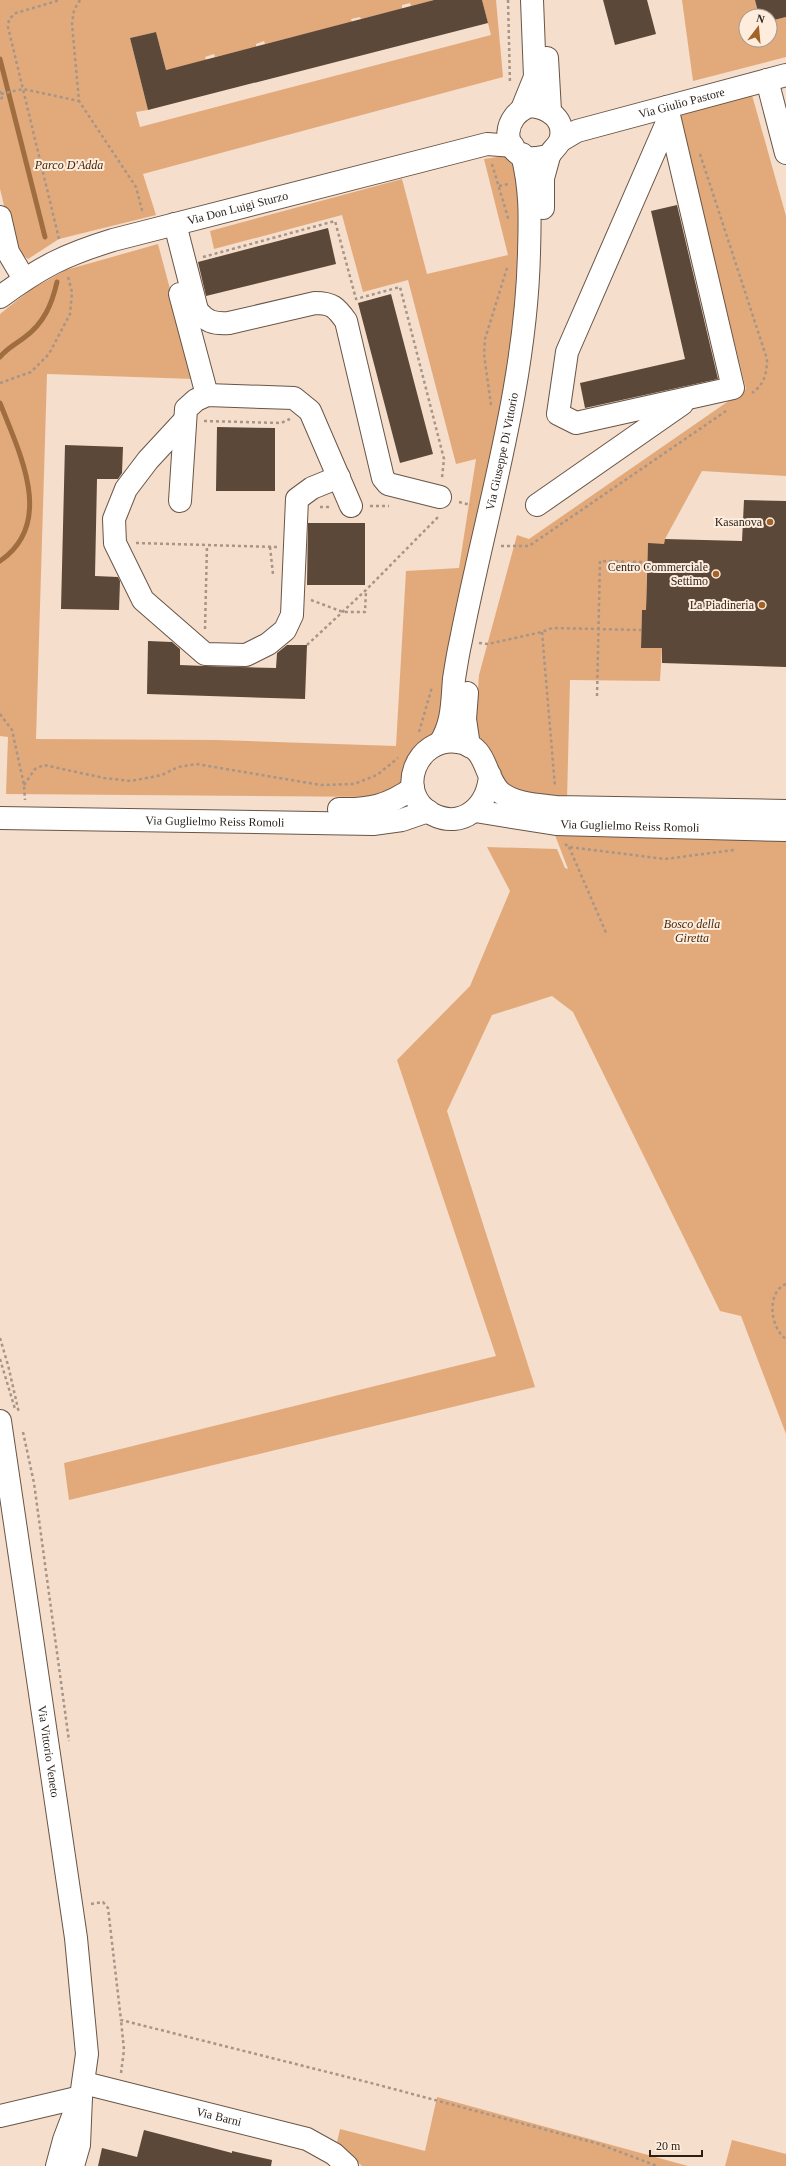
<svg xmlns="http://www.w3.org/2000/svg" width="786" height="2166" viewBox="0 0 786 2166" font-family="Georgia,serif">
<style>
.green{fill:#e2aa7b}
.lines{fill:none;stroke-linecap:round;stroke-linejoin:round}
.stream{stroke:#a06d40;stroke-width:5}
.building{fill:#5b4839}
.minor-casing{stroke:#695546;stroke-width:24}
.path{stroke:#a79588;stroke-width:2.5;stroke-dasharray:3 3;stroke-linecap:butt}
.minor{stroke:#fff;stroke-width:22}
.poi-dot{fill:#a16328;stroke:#feecdd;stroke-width:1.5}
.labels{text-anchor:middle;stroke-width:4;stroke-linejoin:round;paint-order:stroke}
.street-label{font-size:12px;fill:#281f19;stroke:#feecdd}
.park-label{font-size:12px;font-style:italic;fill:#44280d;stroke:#feecdd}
.poi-label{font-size:12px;fill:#281f19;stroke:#feecdd;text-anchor:end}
</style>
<rect width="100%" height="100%" fill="#f5decc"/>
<path class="green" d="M 0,0 L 434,0 L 411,6 L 410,3 L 402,5 L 402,9 L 361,19 L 360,17 L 351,19 L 352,22 L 265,44 L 264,41 L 256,44 L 256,47 L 215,57 L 214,54 L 205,57 L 206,60 L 166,70 L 156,32 L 130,38 L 148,110 L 136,112 L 140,127 L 491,35 L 482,0 L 496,0 L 503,77 L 143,174 L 156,215 L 59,239 L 28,259 L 15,250 L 0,189 Z
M 682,0 L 755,0 L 759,16 L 746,16 L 746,40 L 770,40 L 770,21 L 786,17 L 786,57 L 693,81 Z
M 752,95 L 786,216 L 786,476 L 702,471 L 665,539 L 664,544 L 648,544 L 646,604 L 663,611 L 642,610 L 641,647 L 662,648 L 660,681 L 570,680 L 567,800 L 507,789 L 497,773 L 489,747 L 475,732 L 479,675 L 517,535 L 529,539 L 746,389 L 678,114 Z
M 504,156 L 515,163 L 520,181 L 522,280 L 501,428 L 437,732 L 403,783 L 379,797 L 6,794 L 8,737 L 0,736 L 0,314 L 30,290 L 66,270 L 158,244 L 194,379 L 47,374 L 36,739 L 218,740 L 396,746 L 406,571 L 459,568 L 476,459 L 456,464 L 408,280 L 363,292 L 342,215 L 214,249 L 210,231 L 402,179 L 427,274 L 508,255 L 484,159 Z
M 555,835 L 786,839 L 786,1434 L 741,1316 L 720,1311 L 573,1012 L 552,996 L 492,1015 L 447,1111 L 535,1387 L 69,1500 L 64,1463 L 496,1356 L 397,1060 L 470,986 L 510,891 L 487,847 L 557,849 L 565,868 L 568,869 Z
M 437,2097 L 688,2166 L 362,2166 L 337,2142 L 340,2129 L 425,2151 Z
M 732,2140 L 786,2154 L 786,2166 L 725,2166 Z"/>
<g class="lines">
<path class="stream" d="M 0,59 L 45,237
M 0,357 C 7,348 16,344 25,337 C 44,323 52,304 57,282
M 0,403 C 19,452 56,523 0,561"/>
</g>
<path class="building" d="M 434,0 L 482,0 L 488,23 L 148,110 L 130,38 L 156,32 L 166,70 Z
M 603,0 L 647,0 L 656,34 L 615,45 Z
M 755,0 L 786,0 L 786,17 L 770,21 L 770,16 L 759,16 Z
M 677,205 L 718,379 L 585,408 L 580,383 L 685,359 L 651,211 Z
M 328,228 L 336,264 L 206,296 L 198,262 Z
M 391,294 L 433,454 L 400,463 L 358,303 Z
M 217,427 L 275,428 L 275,491 L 216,491 Z
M 65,445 L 123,447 L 122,473 L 118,479 L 97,479 L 95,576 L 118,577 L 120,581 L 119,610 L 61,609 Z
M 744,500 L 786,501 L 786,667 L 662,663 L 662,648 L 641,648 L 642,610 L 646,610 L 648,543 L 664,544 L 665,539 L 742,541 Z
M 308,523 L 365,523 L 365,585 L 307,585 Z
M 148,641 L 172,642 L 180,649 L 180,665 L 205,666 L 276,668 L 277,653 L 287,645 L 307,645 L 305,699 L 147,694 Z
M 144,2130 L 232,2153 L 232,2151 L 272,2160 L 271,2166 L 98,2166 L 102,2148 L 137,2157 Z"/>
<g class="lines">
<g class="minor-casing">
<g id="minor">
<path d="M 547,58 L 550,111"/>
<path d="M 767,80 L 786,153"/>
<path d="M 530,106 C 548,107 567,120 560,141 C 557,147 551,151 549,156 C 542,157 535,159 528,158 C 500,151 503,115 530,106 Z"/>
<path d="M 667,107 L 733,388 L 576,423 L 558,414 L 567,352 L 669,118"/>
<path d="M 522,109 L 535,77 L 532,0"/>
<path id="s1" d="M 560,141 L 577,131 L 786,75"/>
<path d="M 543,208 L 543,178 L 549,156"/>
<path d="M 0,217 L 8,252 L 24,279"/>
<path d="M 175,224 L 197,310 C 206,322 214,324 229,323 L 315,303 C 332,303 336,307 346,321 L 383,478 L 388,484 L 440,497"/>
<path d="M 180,294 L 207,395"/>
<path id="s2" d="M 0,297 C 41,267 64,255 113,240 L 487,144 L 513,146"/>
<path d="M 185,420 L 148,460 L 126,489 L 114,519 L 115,543 L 143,600 L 205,654 L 246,655 L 268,644 L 285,630 L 292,615 L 297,499 L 312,488 L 339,477"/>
<path d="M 180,501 L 186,409 L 196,400 L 207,395 L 294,398 L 310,411 L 351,506"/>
<path d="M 537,505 L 682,404"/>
<path d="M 467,693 L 465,719 L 469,746"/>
<path id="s3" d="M 440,743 C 453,723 452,702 454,679 C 456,666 458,653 461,640 C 486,512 526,385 529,253 C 530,217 531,190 522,154"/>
<path d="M 490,775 C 488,806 463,830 432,814 C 394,793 416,736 458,742 C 488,746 483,774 499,791 C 512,804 539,805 556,807 L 786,811"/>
<path d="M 339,809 C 369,810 388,806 413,788"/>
<path id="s4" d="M 475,811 L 556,824 L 786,830"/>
<path id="s5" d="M 0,818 L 373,824 L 402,820 L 428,811"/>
<path id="s6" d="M 0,1421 L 76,1938 L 87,2054 L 81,2097 L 79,2145 L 73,2166"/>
<path id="s7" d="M 84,2083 L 307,2139 L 334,2154 L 347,2166"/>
<path d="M 0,2116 L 81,2097"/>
<path d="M 57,2166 L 64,2140 L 75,2111"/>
</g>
</g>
<path class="path" d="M 80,0 L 74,10 L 72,24 L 79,101 L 136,187 L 143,214
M 508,0 L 510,84
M 0,91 L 2,97 L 0,102
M 1,94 L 23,89 L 79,101
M 700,154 L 767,359 C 767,373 764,385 752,393
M 492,164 L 509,221
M 499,186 L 508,184
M 59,239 L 8,27 L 9,19 L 16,13 L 60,0
M 203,257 L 335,221 L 356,299 L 400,287 L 444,459 L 442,478
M 0,383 L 31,372 L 49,354 L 70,314 L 72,292 L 68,277
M 491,405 L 484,354 L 485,339 L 507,268
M 204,421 L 281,423 L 290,419
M 459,502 L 471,505
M 370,506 L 389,506
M 320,507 L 331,507
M 136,543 L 277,547
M 501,546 L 529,546 L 726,411
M 270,547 L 273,574
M 311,600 L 343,612 L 365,612 L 366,590
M 205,629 L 207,545
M 542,632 L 555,787
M 479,643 L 488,644 L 542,632 L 552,628 L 641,630
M 307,645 L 366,590 L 439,516
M 597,696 L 600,561 L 642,562
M 0,714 L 12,730 L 24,785 L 25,800
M 419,732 L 432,687
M 24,785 L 35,769 L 44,765 L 104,778 L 131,781 L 162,775 L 178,767 L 196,764 L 321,785 L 354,784 L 377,775 L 398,758
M 565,844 L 569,847 L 665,859 L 734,850
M 569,847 L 607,935
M 786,1284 C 766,1292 770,1328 786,1339
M 0,1338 L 8,1365 L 19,1413
M 0,1359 L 15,1409
M 23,1432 L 34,1483 L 69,1741
M 91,1904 L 103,1902 L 108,1908 L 121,2020 L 375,2084 L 599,2144 L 657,2166
M 121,2073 L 124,2050 L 121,2020"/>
<use href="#minor" class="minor"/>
</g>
<g class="poi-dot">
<circle cx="770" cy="522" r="4"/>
<circle cx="716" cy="574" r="4"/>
<circle cx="762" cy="605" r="4"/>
</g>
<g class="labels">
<g class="street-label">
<text dy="4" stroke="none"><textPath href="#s1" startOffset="128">Via Giulio Pastore</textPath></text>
<text dy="4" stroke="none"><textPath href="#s2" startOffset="256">Via Don Luigi Sturzo</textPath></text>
<text dy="4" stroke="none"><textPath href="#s3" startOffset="299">Via Giuseppe Di Vittorio</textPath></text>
<text dy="4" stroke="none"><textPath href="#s5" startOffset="215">Via Guglielmo Reiss Romoli</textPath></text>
<text dy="4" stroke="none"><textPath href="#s4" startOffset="156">Via Guglielmo Reiss Romoli</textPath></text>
<text dy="4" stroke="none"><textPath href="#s6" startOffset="334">Via Vittorio Veneto</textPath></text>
<text dy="4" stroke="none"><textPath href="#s7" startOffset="139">Via Barni</textPath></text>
</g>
<g class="park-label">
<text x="69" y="169">Parco D'Adda</text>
<text x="692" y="928">Bosco della<tspan x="692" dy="14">Giretta</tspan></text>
</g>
<g class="poi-label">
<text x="762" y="526">Kasanova</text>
<text x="708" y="571">Centro Commerciale<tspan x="708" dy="14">Settimo</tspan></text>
<text x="754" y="609">La Piadineria</text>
</g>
</g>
<g transform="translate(758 28) rotate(16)"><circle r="19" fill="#feecdd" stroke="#a89a8f"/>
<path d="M0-3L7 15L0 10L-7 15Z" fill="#a16328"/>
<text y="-6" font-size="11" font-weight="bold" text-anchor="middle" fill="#281f19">N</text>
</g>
<path d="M650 2150v6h52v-6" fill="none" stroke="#281f19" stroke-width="2"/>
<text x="656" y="2150" font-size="12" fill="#281f19" stroke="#feecdd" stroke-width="3" paint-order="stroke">20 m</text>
</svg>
